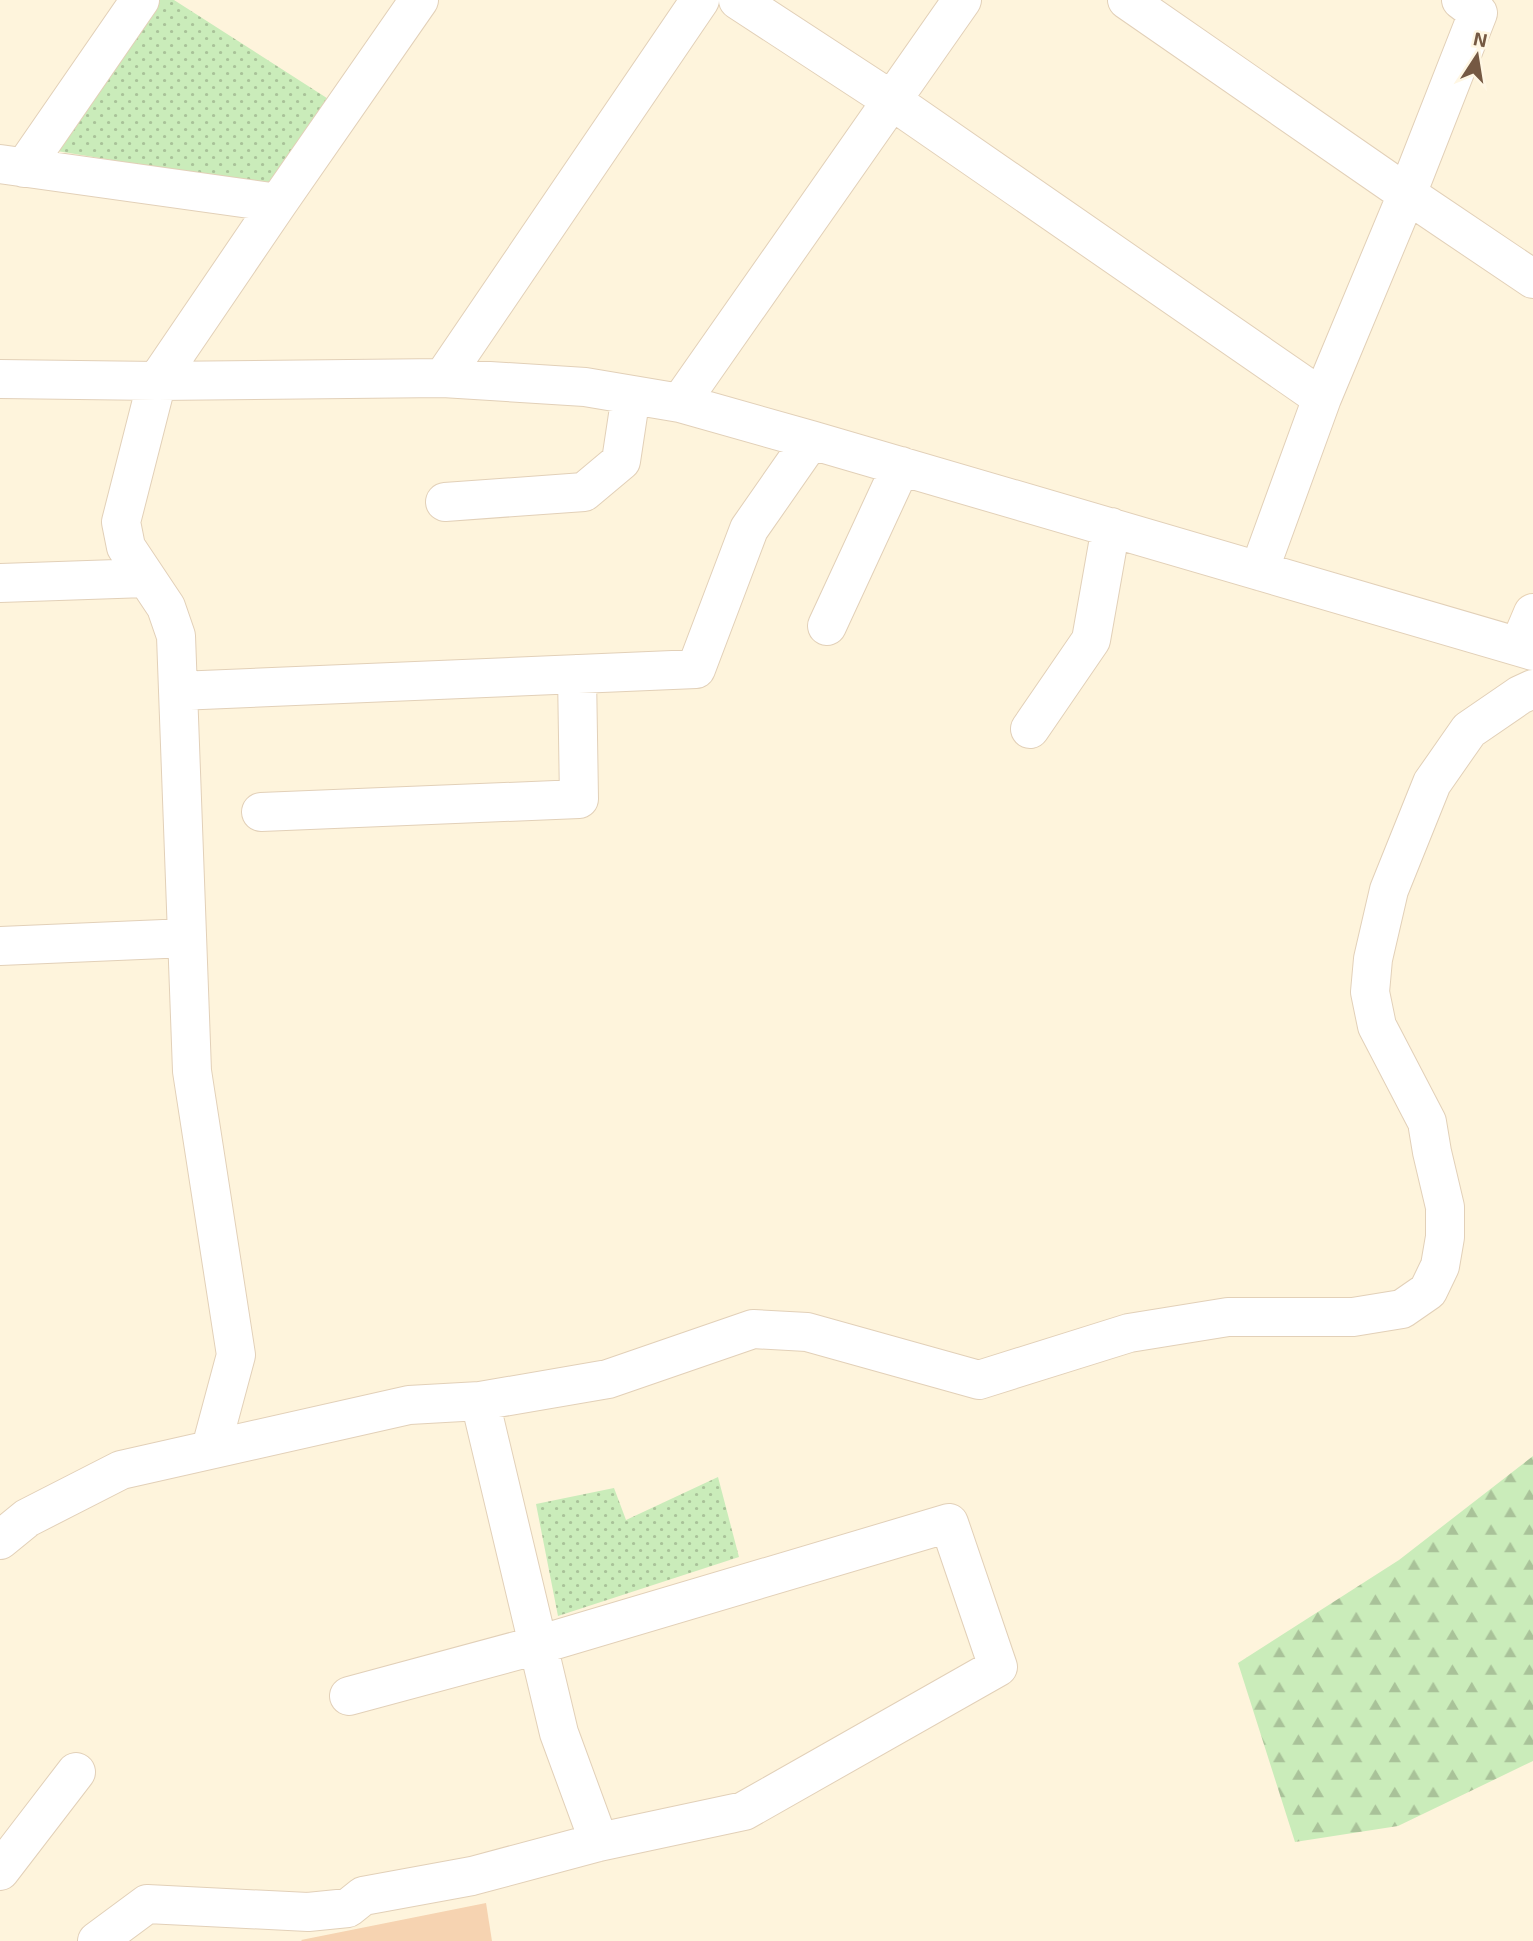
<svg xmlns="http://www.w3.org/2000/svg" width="1533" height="1941" viewBox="0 0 1533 1941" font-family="'Exo 2',sans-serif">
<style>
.forest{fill:url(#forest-firs)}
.park{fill:url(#park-dots)}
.building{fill:#f6d3b1}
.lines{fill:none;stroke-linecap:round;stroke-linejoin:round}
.street-casing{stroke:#e2d0b8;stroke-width:40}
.secondary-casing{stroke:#e8d2b5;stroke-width:40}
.street{stroke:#fff;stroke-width:38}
.secondary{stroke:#fff;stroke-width:38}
</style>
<defs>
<pattern id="forest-firs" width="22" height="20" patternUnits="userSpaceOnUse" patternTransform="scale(1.75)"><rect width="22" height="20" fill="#caecba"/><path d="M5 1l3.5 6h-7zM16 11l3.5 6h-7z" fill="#a9c299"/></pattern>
<pattern id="park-dots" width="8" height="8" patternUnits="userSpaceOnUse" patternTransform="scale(1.75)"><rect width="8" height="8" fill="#caecba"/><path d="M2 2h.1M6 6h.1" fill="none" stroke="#a9c299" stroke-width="1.8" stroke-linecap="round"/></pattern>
</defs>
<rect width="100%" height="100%" fill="#fef4dc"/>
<path class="forest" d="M 1533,1456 L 1533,1761 L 1398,1826 L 1295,1842 L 1238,1663 L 1399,1560 Z"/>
<path class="park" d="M 158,0 L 174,0 L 333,102 L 270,186 L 57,151 Z
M 718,1477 L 739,1557 L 558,1616 L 536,1504 L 614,1488 L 626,1520 Z"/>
<path class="building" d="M 486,1903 L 492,1941 L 302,1941 L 301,1940 Z"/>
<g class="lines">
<g class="street-casing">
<path id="street" d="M 738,0 L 891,100 L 1322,398
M 1127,0 L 1407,194 L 1533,279
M 0,164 L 278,203
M 24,168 L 140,0
M 443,378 L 700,0
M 0,379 L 157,381 L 443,378 L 585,387 L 680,403 L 811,440 L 1533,651
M 680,403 L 962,0
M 445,502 L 584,492 L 621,461 L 631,395
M 1259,571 L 1322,398 L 1407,194 L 1478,13 L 1461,0
M 0,583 L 146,578
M 827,626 L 901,466
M 178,691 L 696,669 L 749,529 L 811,440
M 1030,729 L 1091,640 L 1111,527
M 261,812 L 579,799 L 577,674
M 0,946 L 187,938
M 480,1401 L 559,1733 L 599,1842
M 211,1448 L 236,1355 L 192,1071 L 176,636 L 166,607 L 126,547 L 121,522 L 157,381 L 278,203 L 419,0
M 0,1540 L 27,1518 L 121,1470 L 409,1405 L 480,1401 L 608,1379 L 753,1329 L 807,1332 L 979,1380 L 1129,1333 L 1228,1317 L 1353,1317 L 1402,1309 L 1428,1291 L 1440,1266 L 1445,1237 L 1445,1207 L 1432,1152 L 1427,1122 L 1377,1026 L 1370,992 L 1373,959 L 1389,890 L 1432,783 L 1469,730 L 1520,695 L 1533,689
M 0,1871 L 76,1772
M 97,1941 L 147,1904 L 308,1912 L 348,1908 L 363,1896 L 472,1876 L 599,1842 L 744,1811 L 998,1667 L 949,1523 L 538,1645 L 349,1696"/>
</g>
<g class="secondary-casing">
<path id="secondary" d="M 1519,646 L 1533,613"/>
</g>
<use href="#street" class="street"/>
<use href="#secondary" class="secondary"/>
</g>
<g transform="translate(1477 56) rotate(12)" stroke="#fff7e4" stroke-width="5" paint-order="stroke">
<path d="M0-5L12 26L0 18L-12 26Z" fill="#755943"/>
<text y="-10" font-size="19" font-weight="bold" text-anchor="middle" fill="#755943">N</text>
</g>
</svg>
